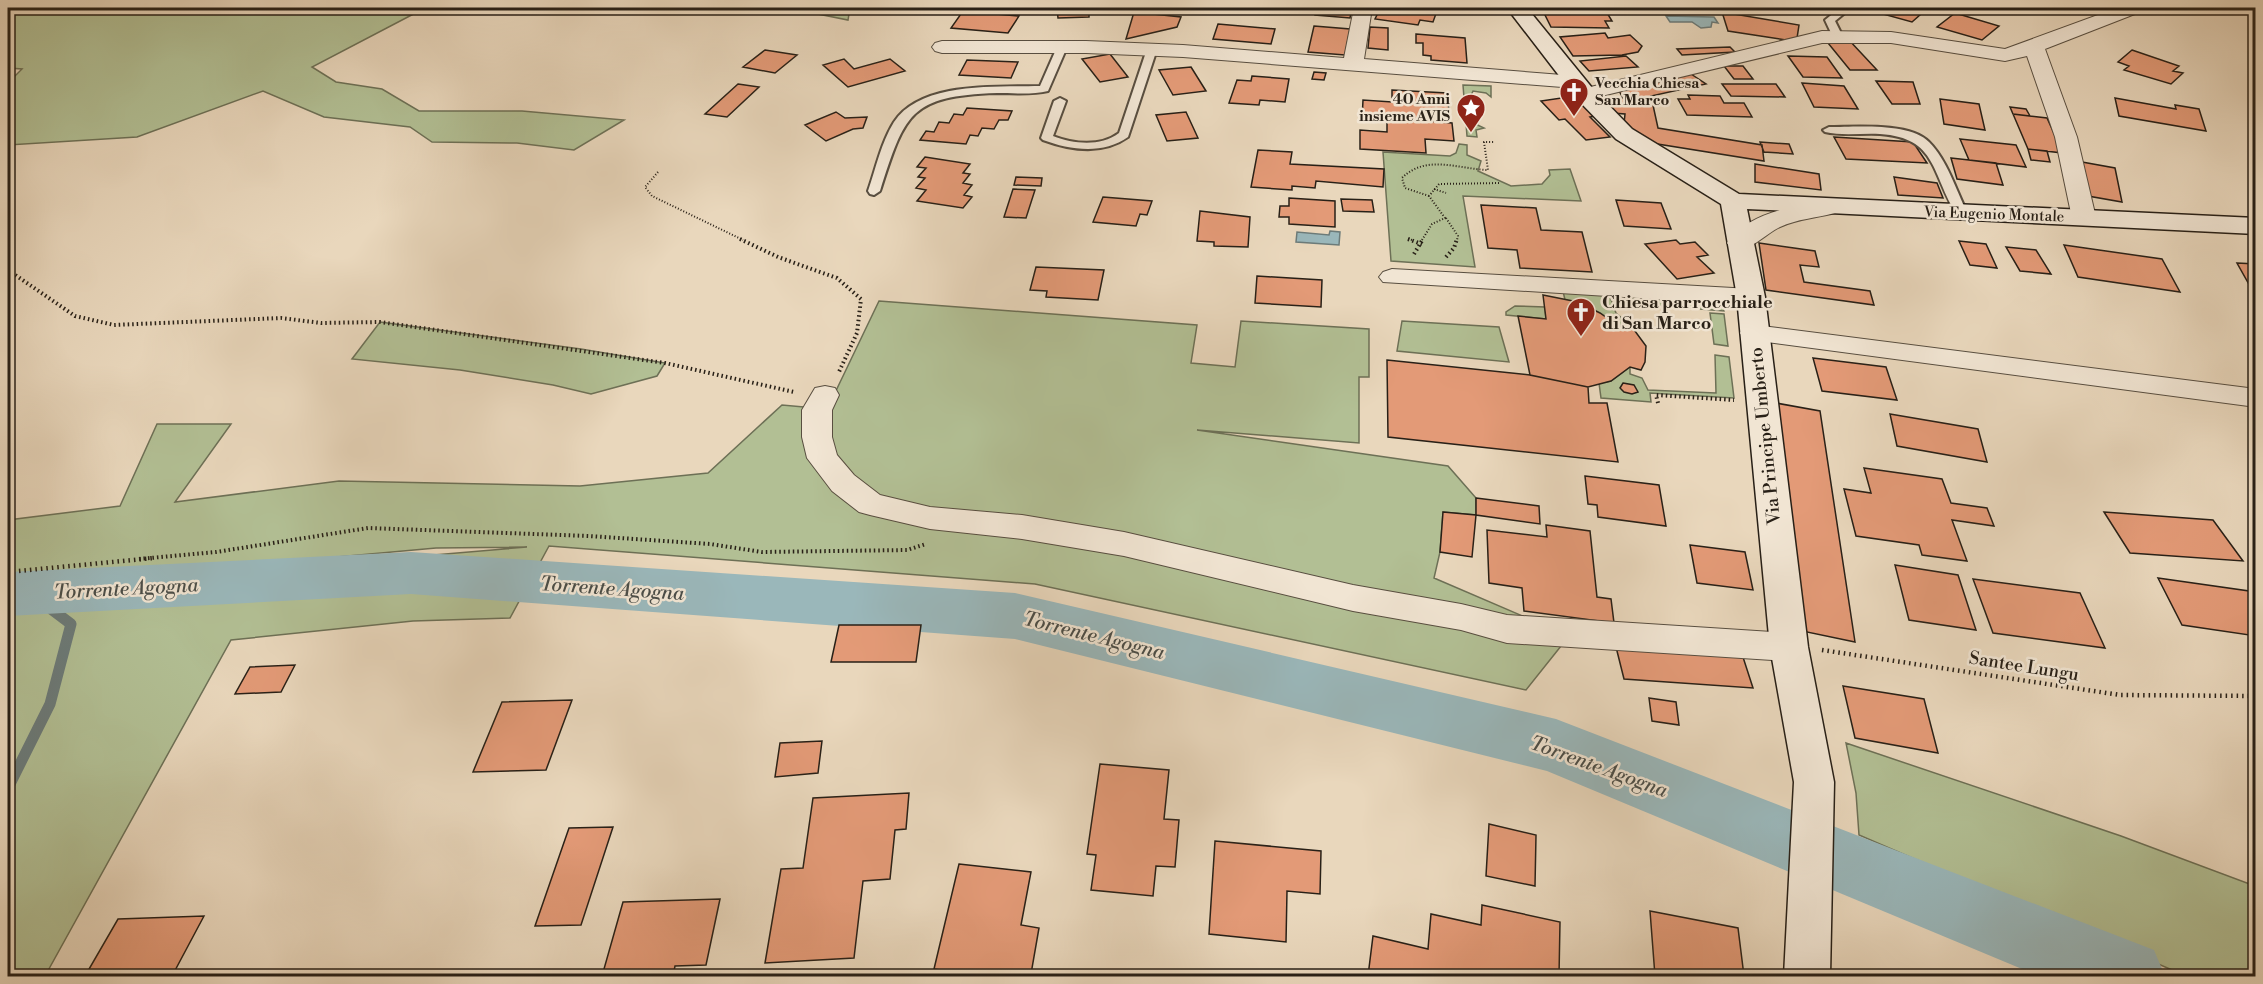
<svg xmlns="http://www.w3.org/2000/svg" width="2263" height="984" viewBox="0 0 2263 984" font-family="'Libre Bodoni',serif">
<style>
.green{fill:#b2bf94;stroke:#6d7056;stroke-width:1.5}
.water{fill:#9ab7ba;stroke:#6c7b79;stroke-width:1.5}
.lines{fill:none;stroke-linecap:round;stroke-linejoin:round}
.stream{stroke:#6c7b79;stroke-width:11}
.river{fill:#9ab7ba;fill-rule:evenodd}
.building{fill:#e39a77;stroke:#282017;stroke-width:1.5}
.lane-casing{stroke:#584e40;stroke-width:4}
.street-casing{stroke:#584e40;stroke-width:2}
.secondary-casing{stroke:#282017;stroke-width:3}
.path-far2{stroke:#282017;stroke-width:2;stroke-dasharray:1 2;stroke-linecap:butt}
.path-far1{stroke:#282017;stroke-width:4;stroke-dasharray:1.5 3;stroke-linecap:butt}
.path{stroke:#282017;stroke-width:4.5;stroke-dasharray:1.5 4;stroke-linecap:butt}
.lane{fill:#f1e5d3;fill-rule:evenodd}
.street{fill:#f1e5d3;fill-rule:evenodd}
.secondary{fill:#f1e5d3;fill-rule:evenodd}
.labels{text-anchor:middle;stroke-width:5;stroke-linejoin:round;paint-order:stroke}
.far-poi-label{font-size:15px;font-weight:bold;fill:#282017;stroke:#f1e5d3;text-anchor:start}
.far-street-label{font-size:15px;fill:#282017;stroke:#f1e5d3}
.poi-label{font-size:18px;font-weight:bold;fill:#282017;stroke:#f1e5d3;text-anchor:start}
.street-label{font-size:18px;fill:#282017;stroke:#f1e5d3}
.water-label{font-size:20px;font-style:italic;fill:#4a4d48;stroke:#f1e5d3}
</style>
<rect width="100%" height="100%" fill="#e9d7bc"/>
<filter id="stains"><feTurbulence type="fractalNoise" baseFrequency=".00333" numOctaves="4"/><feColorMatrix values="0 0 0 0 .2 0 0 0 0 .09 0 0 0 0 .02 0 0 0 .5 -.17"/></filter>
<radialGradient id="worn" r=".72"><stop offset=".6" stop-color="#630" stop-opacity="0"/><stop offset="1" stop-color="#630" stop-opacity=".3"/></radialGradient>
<path class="green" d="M 8,8 L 425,8 L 312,67 L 336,82 L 382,89 L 419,111 L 522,111 L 624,120 L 574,150 L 517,143 L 432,142 L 410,127 L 324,117 L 263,91 L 137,137 L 8,145 L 8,83 L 22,69 L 8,68 Z
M 788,8 L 850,8 L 848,20 Z
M 1463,85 L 1491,86 L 1491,97 L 1486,93 L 1473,91 L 1468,102 L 1469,121 L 1484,128 L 1476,130 L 1477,137 L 1467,136 Z
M 1459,144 L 1467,145 L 1467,155 L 1481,161 L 1478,171 L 1511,186 L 1542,184 L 1550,175 L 1549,170 L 1570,169 L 1581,201 L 1463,196 L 1475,267 L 1391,261 L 1383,152 L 1450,156 L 1456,153 Z
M 1563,291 L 1609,294 L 1616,313 L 1632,327 C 1610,327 1590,304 1565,300 Z
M 1618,294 L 1723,302 L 1724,311 L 1624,303 Z
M 879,301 L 1197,325 L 1191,363 L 1235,367 L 1241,321 L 1369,329 L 1369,377 L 1359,377 L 1359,443 L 1197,430 L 1448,466 L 1476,498 L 1476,515 L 1443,512 L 1440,552 L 1434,578 L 1569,636 L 1526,690 L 1035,584 L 549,546 L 510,618 L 413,621 L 231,640 L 45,976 L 8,976 L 8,591 L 527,547 L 436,548 L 8,587 L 8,520 L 120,506 L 157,424 L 231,424 L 175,502 L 339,481 L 580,486 L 708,473 L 782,405 L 815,408 L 832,399 Z
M 1515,306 L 1545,307 L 1546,319 L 1506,315 L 1506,312 Z
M 1710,313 L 1724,314 L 1728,346 L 1714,344 Z
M 1402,321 L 1499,327 L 1509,362 L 1397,351 Z
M 380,322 L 581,349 L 665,363 L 657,376 L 591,394 L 553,385 L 460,370 L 352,359 Z
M 1715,355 L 1729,357 L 1734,398 L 1650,393 L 1651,402 L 1601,398 L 1599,383 L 1611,381 L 1630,367 L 1630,374 L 1642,378 L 1648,390 L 1716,393 Z
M 1846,743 L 2121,836 L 2255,886 L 2255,976 L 2186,976 L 1859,835 L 1856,793 Z"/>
<path class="water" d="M 1666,16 L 1714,17 L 1718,23 L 1712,22 L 1711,27 L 1701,28 L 1692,22 L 1670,22 Z
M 1330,231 L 1340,232 L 1339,245 L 1296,242 L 1297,232 L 1329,235 Z"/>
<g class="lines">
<path class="stream" d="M 8,788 L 50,704 L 71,624 L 30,593"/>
<path class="river" d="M 411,552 L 1015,593 L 1556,719 L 2154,950 L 2165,976 L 2039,976 L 1547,771 L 1015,639 L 411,594 L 8,616 L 8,572 Z"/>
</g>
<path class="building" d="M 1057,8 L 1094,8 L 1095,10 L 1089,10 L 1089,17 L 1058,18 Z
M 1316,8 L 1352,8 L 1350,18 L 1315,15 Z
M 1393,8 L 1438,8 L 1433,22 L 1420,20 L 1418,25 L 1375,19 L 1379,11 L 1391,12 Z
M 1876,8 L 1919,8 L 1914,12 L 1921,14 L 1912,22 L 1872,11 Z
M 963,11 L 1019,16 L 1008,33 L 951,28 Z
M 1543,11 L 1606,11 L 1612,21 L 1605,21 L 1609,28 L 1551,27 Z
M 1134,12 L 1181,17 L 1177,27 L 1126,39 Z
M 1722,12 L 1799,25 L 1797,38 L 1786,40 L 1728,31 Z
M 1955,13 L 1999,26 L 1982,40 L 1937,27 Z
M 1218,24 L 1275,29 L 1271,44 L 1213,39 Z
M 1314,26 L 1350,29 L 1345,55 L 1308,52 Z
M 1370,27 L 1388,28 L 1388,50 L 1368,48 Z
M 1605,33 L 1608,38 L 1630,35 L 1642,46 L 1638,52 L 1622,55 L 1573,56 L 1560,37 Z
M 1416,34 L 1465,38 L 1467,63 L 1431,60 L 1431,56 L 1423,55 L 1423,43 L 1416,43 Z
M 1848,39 L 1877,70 L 1850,70 L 1828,43 Z
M 1730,47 L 1735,52 L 1682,55 L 1677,49 Z
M 765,50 L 797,55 L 775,73 L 743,67 Z
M 2132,50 L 2179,66 L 2173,71 L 2183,73 L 2171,84 L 2124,70 L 2129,66 L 2118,62 Z
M 1110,54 L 1128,77 L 1100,82 L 1082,59 Z
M 1626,56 L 1638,67 L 1589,71 L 1580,61 Z
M 1788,56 L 1827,57 L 1842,78 L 1803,77 Z
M 844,59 L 854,69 L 890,59 L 905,71 L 848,87 L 823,65 Z
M 967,60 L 1018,62 L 1011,78 L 959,75 Z
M 1724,66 L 1743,66 L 1753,79 L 1734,79 Z
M 1191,67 L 1206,91 L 1173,95 L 1159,70 Z
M 1314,72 L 1326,73 L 1324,80 L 1312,79 Z
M 1691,74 L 1706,84 L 1651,96 L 1658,128 L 1762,145 L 1764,161 L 1645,142 L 1624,124 L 1625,114 L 1612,113 L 1608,100 L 1623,98 L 1618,89 Z
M 1252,76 L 1289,79 L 1285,102 L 1260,100 L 1259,105 L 1229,103 L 1237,80 L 1251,81 Z
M 1876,81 L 1913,82 L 1920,104 L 1892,104 Z
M 1802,83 L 1844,86 L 1858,109 L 1814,107 Z
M 738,84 L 759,87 L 727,117 L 705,114 Z
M 1722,84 L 1776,84 L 1785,97 L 1731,96 Z
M 1392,90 L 1447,93 L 1449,111 L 1426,110 L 1427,121 L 1452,123 L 1454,141 L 1425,139 L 1426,153 L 1360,149 L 1360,130 L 1387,132 L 1387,122 L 1362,120 L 1363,100 L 1392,102 Z
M 1688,95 L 1720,96 L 1724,103 L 1744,103 L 1752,117 L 1687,115 L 1678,99 L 1690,99 Z
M 1575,96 L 1596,116 L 1590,117 L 1610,137 L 1586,140 L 1565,119 L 1559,120 L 1541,101 Z
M 2115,98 L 2176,109 L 2175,105 L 2199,109 L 2206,131 L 2119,116 Z
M 1940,99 L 1979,104 L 1985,130 L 1944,124 Z
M 2010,107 L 2026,109 L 2030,116 L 2013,114 Z
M 967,108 L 1012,111 L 1008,120 L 999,120 L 994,129 L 982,128 L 978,136 L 970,135 L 966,144 L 920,140 L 926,131 L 934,132 L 939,122 L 949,123 L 954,114 L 963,115 Z
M 836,112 L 845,118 L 867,117 L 863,128 L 853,129 L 826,141 L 805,125 Z
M 1186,112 L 1198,138 L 1167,141 L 1156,115 Z
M 2013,114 L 2047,118 L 2063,153 L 2028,149 Z
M 1834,137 L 1913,142 L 1927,163 L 1846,159 Z
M 1960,139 L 2016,145 L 2026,167 L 1969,160 Z
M 1760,142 L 1789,144 L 1793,154 L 1764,152 Z
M 2028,149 L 2047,151 L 2050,162 L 2031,160 Z
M 1258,150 L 1292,152 L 1290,164 L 1384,169 L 1383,187 L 1316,181 L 1315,188 L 1292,186 L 1292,190 L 1251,187 Z
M 925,157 L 970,164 L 963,173 L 970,174 L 963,183 L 972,185 L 964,195 L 972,197 L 963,208 L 917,201 L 926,190 L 916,188 L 925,178 L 918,177 L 926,168 L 917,167 Z
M 1951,158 L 1996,163 L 2003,185 L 1957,179 Z
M 2082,162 L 2115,168 L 2122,202 L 2088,196 Z
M 1755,164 L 1819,174 L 1821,190 L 1755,182 Z
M 1016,177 L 1042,178 L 1041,186 L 1014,185 Z
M 1894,177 L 1937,183 L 1943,198 L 1898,195 Z
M 1013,189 L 1035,190 L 1026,218 L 1004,217 Z
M 1103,197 L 1152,201 L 1147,215 L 1140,214 L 1136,226 L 1093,222 Z
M 1289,198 L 1335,201 L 1335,227 L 1289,224 L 1289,217 L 1279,217 L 1280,206 L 1289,206 Z
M 1341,199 L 1372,200 L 1374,212 L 1343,211 Z
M 1616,200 L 1661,203 L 1671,229 L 1624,226 Z
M 1481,205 L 1536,208 L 1541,230 L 1582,232 L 1592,272 L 1520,268 L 1517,250 L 1488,248 Z
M 1200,211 L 1250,217 L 1248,247 L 1214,246 L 1214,242 L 1197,241 Z
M 1676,240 L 1680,244 L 1695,242 L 1708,255 L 1697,257 L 1714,273 L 1677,279 L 1645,244 Z
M 1959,241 L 1986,244 L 1997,268 L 1970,265 Z
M 1759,243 L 1815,251 L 1819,267 L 1800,265 L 1804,282 L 1870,291 L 1874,305 L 1766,290 Z
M 2064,245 L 2162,259 L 2180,292 L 2078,277 Z
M 2006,247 L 2036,250 L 2051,274 L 2020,271 Z
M 2237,263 L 2256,264 L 2256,295 L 2255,295 Z
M 1036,267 L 1104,270 L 1098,300 L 1046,297 L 1047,291 L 1030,290 Z
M 1257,276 L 1322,280 L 1321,307 L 1255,303 Z
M 1543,295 L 1578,302 L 1600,313 L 1620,327 L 1632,327 L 1646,346 L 1645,362 L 1641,370 L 1630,367 L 1611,381 L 1588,387 L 1530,375 L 1518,316 L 1546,319 Z
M 1813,358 L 1886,367 L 1897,400 L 1822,391 Z
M 1387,360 L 1530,375 L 1588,387 L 1589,403 L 1607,403 L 1618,462 L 1388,437 Z
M 1623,383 L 1634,385 L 1638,392 L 1632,394 L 1624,392 L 1620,388 Z
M 1776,403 L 1820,411 L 1855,642 L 1802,631 Z
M 1890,414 L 1978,429 L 1987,462 L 1897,446 Z
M 1864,468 L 1942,479 L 1951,503 L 1987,508 L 1994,526 L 1952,520 L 1967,561 L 1922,555 L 1919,545 L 1856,536 L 1844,489 L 1871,493 Z
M 1585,476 L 1659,485 L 1666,526 L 1598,517 L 1597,505 L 1588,504 Z
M 1476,498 L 1539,506 L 1540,524 L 1476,515 Z
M 1443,512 L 1476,515 L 1472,557 L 1440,552 Z
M 2104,512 L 2213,520 L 2243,561 L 2130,553 Z
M 1546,525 L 1590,531 L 1597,597 L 1611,599 L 1614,623 L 1524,611 L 1522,588 L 1489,583 L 1487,530 L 1547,537 Z
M 1690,545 L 1745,552 L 1753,590 L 1697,583 Z
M 1895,565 L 1958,575 L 1976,630 L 1909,620 Z
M 2158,578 L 2256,592 L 2256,636 L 2182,625 Z
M 1973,579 L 2080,593 L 2105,648 L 1993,633 Z
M 839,625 L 921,625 L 916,662 L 831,662 Z
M 1615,643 L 1741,651 L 1753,688 L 1624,679 Z
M 295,665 L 281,692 L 235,694 L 250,667 Z
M 1843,686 L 1924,699 L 1938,753 L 1855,738 Z
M 1649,698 L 1676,702 L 1679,725 L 1652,721 Z
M 572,700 L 546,770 L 473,772 L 502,702 Z
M 822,741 L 818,773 L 775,777 L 780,743 Z
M 1100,764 L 1169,770 L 1164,819 L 1179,820 L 1175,867 L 1156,866 L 1153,896 L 1091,890 L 1096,855 L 1087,854 Z
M 909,793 L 906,829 L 895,830 L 890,879 L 863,881 L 854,958 L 765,963 L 781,869 L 803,868 L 813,798 Z
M 1489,824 L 1536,835 L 1535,886 L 1486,876 Z
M 613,827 L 581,925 L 535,926 L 569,828 Z
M 1215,841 L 1321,851 L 1320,894 L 1287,891 L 1286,942 L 1209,934 Z
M 959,864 L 1031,872 L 1021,925 L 1039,928 L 1031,974 L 1009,971 L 1008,976 L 946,976 L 947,971 L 934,969 Z
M 720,899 L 706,965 L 675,966 L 673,976 L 602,976 L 623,902 Z
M 1482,905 L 1560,922 L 1559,976 L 1368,976 L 1373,936 L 1428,949 L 1431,914 L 1481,925 Z
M 1650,911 L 1738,928 L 1744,976 L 1655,976 Z
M 204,916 L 172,976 L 85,976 L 118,919 Z"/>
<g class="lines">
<g class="lane-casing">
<path id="lane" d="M 1840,8 L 1851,8 L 1835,21 L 1842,35 L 1837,38 L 1832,35 L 1825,20 Z
M 1058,45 L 1067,47 L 1048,91 C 1032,95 1013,93 997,93 C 909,96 905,114 880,191 L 874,195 L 870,194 L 868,191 C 876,168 881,143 894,122 C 921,81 997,87 1040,86 Z
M 1152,46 L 1157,49 L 1128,137 C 1103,155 1070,150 1043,140 L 1041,138 L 1054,101 L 1060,98 L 1066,101 L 1053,136 C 1074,144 1100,147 1119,133 L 1147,49 Z
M 1829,127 C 1855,127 1910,122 1929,142 C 1947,160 1956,190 1967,212 L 1965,215 L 1957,215 C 1931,174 1938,138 1880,134 C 1862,133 1842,136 1825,132 L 1823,130 Z"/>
</g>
<g class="street-casing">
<path id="street" d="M 1354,8 L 1372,8 L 1364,59 L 1575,76 L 1582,78 L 1585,82 L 1582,86 L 1575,88 L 1183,57 L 1086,53 L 942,53 L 935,51 L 932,47 L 935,43 L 942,41 L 1086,41 L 1183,45 L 1344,58 Z
M 2117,8 L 2142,8 L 2140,12 L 2045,49 L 2077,137 L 2096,218 L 2093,223 L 2084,225 L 2075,223 L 2072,218 L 2055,137 L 2027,56 L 2005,61 L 1891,43 L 1822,43 L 1585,100 L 1578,98 L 1574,94 L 1578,90 L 1822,31 L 1891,32 L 2005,49 Z
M 1826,201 L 1835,203 L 1838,208 L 1835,213 C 1816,218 1797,219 1780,227 C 1763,235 1751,253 1731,248 L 1727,243 C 1748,213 1792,206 1826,201 Z
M 1392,269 L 1751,289 L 1760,291 L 1764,297 L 1760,303 L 1751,305 L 1383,282 L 1379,277 L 1383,272 Z
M 1754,325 L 2256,389 L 2256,407 L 1744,339 L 1740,333 L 1744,327 Z
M 825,386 L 835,388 L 839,395 L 832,410 L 832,437 L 837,455 L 854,475 L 880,495 L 930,507 L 1022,515 L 1124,532 L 1353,585 L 1461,604 L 1507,615 L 1789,633 L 1802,637 L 1807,647 L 1802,657 L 1789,661 L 1507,643 L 1461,630 L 1353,611 L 1124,556 L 1022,539 L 930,529 L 870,515 L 859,512 L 832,491 L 807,458 L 802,437 L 802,410 L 815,388 Z"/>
</g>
<g class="secondary-casing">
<path id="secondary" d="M 1507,8 L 1527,8 L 1593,89 L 1632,129 L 1739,194 L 2256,218 L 2256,234 L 1747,209 L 1765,297 L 1808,647 L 1834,782 L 1830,976 L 1784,976 L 1794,782 L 1770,647 L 1737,297 L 1721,204 L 1616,139 L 1577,99 Z"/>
</g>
<path class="path-far2" d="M 658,172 L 645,187 L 652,196 L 743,240
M 1434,189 L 1446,193
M 1429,196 L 1405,188 L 1402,178 C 1426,154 1458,169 1488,170 L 1484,142 L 1495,142
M 1446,218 L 1458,236 L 1457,240
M 1408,239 L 1412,240
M 1422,240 L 1432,224 L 1445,218 L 1429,196 L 1439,184 L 1500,183"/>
<path class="path-far1" d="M 740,239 L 778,257 L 837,278 L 861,299 L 857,333 L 838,374
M 1408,239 L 1422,244
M 1414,254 L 1423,239
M 1446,257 L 1454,248 L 1457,239
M 8,270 L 75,316 L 114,325 L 281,318 L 321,323 L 380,322 L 665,363 L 794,392
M 1658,403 L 1656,395 L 1734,400
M 139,559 L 216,552 L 368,528 L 589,536 L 710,544 L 762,552 L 907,550 L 926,544"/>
<path class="path" d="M 8,572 L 154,558
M 1822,650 L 2120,695 L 2256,696"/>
<use href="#lane" class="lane"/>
<use href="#street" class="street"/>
<use href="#secondary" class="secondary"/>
</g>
<defs>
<g id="church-pin" transform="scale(1.5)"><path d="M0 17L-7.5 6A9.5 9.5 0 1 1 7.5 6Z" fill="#8f2418" stroke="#f1e5d3"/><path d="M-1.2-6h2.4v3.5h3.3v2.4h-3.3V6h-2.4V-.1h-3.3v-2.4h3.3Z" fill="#fff"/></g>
<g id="sight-pin" transform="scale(1.5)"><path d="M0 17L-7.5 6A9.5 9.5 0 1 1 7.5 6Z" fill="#8f2418" stroke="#f1e5d3"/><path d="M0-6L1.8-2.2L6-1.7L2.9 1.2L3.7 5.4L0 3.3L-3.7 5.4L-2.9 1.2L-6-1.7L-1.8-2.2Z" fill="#fff"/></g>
</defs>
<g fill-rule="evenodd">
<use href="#church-pin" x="1574" y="92"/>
<use href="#sight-pin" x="1471" y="108"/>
<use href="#church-pin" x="1581" y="312"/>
</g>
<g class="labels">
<g class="far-poi-label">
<text x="1595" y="88">Vecchia Chiesa<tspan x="1595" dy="17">San Marco</tspan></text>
<text x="1450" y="104" text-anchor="end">40 Anni<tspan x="1450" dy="17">insieme AVIS</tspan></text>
</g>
<g class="far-street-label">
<text transform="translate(1994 214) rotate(2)" y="5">Via Eugenio Montale</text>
</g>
<g class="poi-label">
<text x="1602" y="308">Chiesa parrocchiale<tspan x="1602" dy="21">di San Marco</tspan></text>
</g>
<g class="street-label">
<text transform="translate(1765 436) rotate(-96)" y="6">Via Principe Umberto</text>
<text transform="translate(2024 666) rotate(9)" y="6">Santee Lungu</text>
</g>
<g class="water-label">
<text transform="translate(126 588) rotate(-3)" y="7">Torrente Agogna</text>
<text transform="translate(612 588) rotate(4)" y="7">Torrente Agogna</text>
<text transform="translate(1094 635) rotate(14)" y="7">Torrente Agogna</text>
<text transform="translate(1599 766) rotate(20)" y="7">Torrente Agogna</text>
</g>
</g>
<rect width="2263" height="984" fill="none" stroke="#e9d7bc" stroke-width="30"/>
<rect x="9" y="9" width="2245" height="966" fill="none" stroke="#282017" stroke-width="3"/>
<rect x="15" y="15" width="2233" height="954" fill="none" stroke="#282017" stroke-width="1.5"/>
<rect width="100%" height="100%" filter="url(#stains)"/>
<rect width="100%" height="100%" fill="url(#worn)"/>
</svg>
